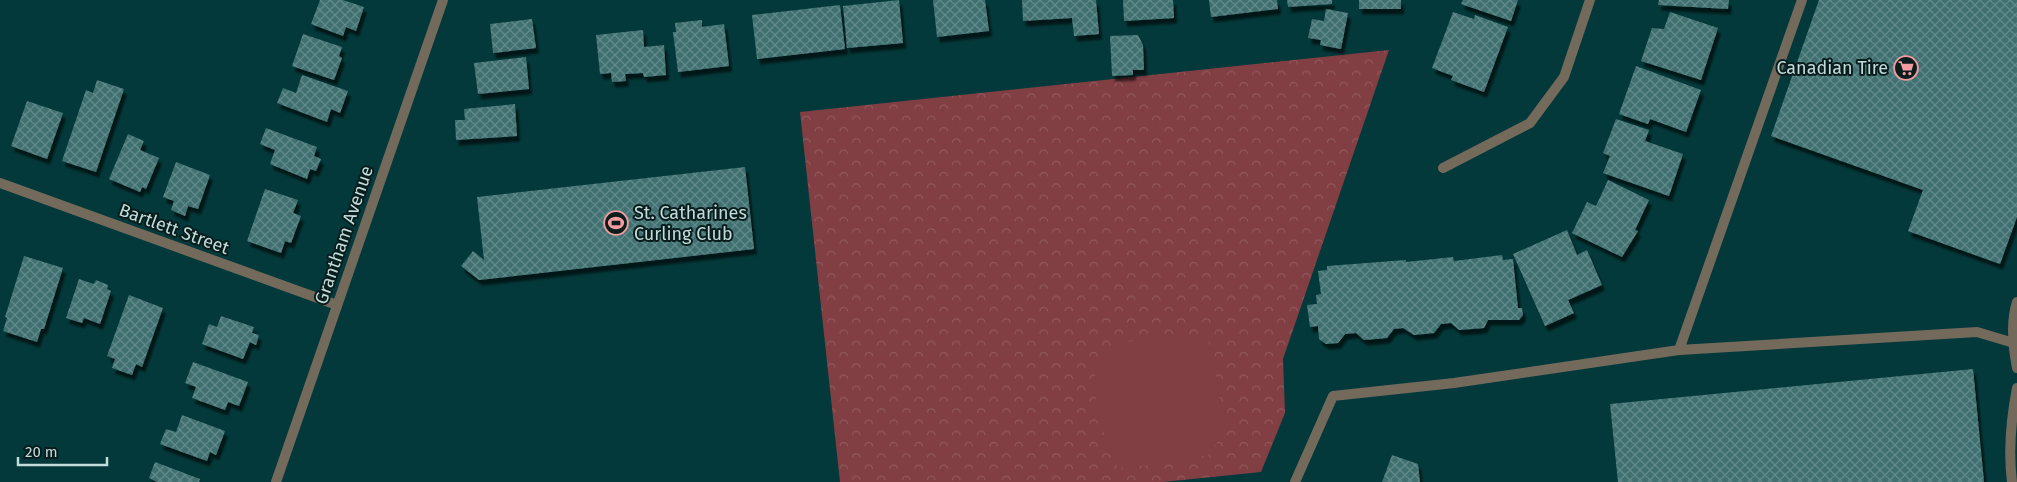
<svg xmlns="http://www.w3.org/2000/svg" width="2017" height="482" viewBox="0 0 2017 482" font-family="'Fira Sans',sans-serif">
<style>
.park{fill:url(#park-crowns)}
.pitch{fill:#813e43}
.building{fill:url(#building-cross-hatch);filter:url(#shadow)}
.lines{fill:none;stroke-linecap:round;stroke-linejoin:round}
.service{stroke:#736a5c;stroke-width:10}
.minor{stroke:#736a5c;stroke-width:10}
.tertiary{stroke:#736a5c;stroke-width:10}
.labels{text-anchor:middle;stroke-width:4;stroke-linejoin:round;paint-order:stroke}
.poi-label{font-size:18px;fill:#c2dbdb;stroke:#091d1d;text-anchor:end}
.street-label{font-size:18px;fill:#c2dbdb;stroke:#091d1d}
</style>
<defs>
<pattern id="park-crowns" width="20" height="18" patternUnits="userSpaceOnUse" patternTransform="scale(1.25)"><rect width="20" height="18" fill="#813e43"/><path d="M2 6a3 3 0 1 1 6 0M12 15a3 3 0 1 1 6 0" fill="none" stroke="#91595e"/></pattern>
<pattern id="building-cross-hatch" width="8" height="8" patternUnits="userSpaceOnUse" patternTransform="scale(1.25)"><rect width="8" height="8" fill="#406f70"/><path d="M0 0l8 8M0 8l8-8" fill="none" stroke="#638a8a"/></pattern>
<filter id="shadow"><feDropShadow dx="3" dy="5.5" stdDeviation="1" flood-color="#0009"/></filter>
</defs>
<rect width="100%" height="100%" fill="#03393a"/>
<path class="park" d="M 1389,50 L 1283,359 L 1285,413 L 1261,472 L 1163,482 L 840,482 L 800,112 Z"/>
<path class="pitch" d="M 1205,334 L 1210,345 L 1225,427 L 1211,454 L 1173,463 L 1118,468 L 1102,428 L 1096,402 L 1095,369 L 1115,343 Z"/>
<path class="building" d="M 320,0 L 343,0 L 364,7 L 356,31 L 346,27 L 343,36 L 311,24 Z
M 899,0 L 903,43 L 847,48 L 843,6 Z
M 933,0 L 985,0 L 989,31 L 937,37 Z
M 1022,0 L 1096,0 L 1099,34 L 1074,36 L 1072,18 L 1023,21 Z
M 1123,0 L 1173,0 L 1174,18 L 1124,21 Z
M 1209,0 L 1277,0 L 1278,9 L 1211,17 Z
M 1287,0 L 1332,0 L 1332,4 L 1288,7 Z
M 1359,0 L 1401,0 L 1401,9 L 1359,9 Z
M 1463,0 L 1518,0 L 1511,21 L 1461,4 Z
M 1659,0 L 1729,0 L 1728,9 L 1658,5 Z
M 1819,0 L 2017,0 L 2017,217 L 2000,264 L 1908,231 L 1923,190 L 1771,136 Z
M 840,5 L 845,49 L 757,59 L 752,15 Z
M 1326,9 L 1348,13 L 1341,49 L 1320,45 L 1321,40 L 1308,38 L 1312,19 L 1324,21 Z
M 1453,12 L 1474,19 L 1475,15 L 1508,27 L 1484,92 L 1451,80 L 1453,76 L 1432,68 Z
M 1670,12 L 1718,28 L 1701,80 L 1641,61 L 1652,28 L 1664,29 Z
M 532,19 L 536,48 L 493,53 L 490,24 Z
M 702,20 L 702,27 L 724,24 L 729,66 L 678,72 L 673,32 L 676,32 L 675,23 Z
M 643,30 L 644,47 L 664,45 L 666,75 L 644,77 L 643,73 L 625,74 L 626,81 L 612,82 L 611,73 L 600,74 L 596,35 Z
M 303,34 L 342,47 L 339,56 L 342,58 L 334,80 L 292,66 Z
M 1138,35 L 1143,45 L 1144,70 L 1133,70 L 1133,75 L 1112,76 L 1110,36 Z
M 526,57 L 529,89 L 478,94 L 474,63 Z
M 1636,66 L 1701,90 L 1686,132 L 1650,119 L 1648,124 L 1619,114 Z
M 302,75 L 348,91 L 340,113 L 331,109 L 327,122 L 277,103 L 283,88 L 296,93 Z
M 97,80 L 124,89 L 96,172 L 62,161 L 86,90 L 93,93 Z
M 27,101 L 63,113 L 47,159 L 11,146 Z
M 515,104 L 517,136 L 456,140 L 455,120 L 465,120 L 464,109 Z
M 1616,119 L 1649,130 L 1645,141 L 1683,154 L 1669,196 L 1603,173 L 1610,156 L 1603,153 Z
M 266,128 L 317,147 L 314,156 L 321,159 L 316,171 L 310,169 L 307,179 L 270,164 L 275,150 L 260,144 Z
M 128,134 L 144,141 L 140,150 L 159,158 L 146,189 L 142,187 L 140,192 L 109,179 Z
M 176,162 L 210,175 L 198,209 L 188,206 L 185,216 L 171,210 L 174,201 L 163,197 Z
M 745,167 L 754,249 L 479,280 L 461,266 L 473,251 L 484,260 L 477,197 Z
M 1608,180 L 1649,200 L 1635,230 L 1638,231 L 1622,257 L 1572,233 L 1587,202 L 1596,206 Z
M 265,189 L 298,200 L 293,213 L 301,216 L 291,243 L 285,241 L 281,253 L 247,241 Z
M 1567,230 L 1577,255 L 1587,250 L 1602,285 L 1568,300 L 1574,313 L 1545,326 L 1513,254 Z
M 1502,255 L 1503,260 L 1513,259 L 1518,308 L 1522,308 L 1523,315 L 1519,320 L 1488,320 L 1484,328 L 1459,330 L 1451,323 L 1441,324 L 1434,333 L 1414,335 L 1403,328 L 1394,329 L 1387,338 L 1364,340 L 1356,333 L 1345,334 L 1338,343 L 1326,344 L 1319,339 L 1318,326 L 1310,327 L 1307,305 L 1317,304 L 1316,295 L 1321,294 L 1318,271 L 1327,270 L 1327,266 L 1406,260 L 1406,262 L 1453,257 L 1454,261 Z
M 24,256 L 63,268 L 44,329 L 41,329 L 37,342 L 3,331 L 7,318 L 5,317 Z
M 79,279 L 94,284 L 96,280 L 108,285 L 107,289 L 111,291 L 100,324 L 84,318 L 82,323 L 66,318 Z
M 129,295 L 163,308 L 142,367 L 136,364 L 132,375 L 112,368 L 115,359 L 107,356 Z
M 221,316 L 254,327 L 252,333 L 259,335 L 256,345 L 250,342 L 243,359 L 202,344 L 209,324 L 217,327 Z
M 193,362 L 248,382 L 239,406 L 228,402 L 225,410 L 192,398 L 196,387 L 185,383 Z
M 1973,369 L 1984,482 L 1618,482 L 1610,404 Z
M 182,415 L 225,431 L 216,455 L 210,452 L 207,461 L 160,444 L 166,429 L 176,432 Z
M 1392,455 L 1418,464 L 1420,482 L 1382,482 Z
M 155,462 L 200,479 L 199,482 L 157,482 L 149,478 Z"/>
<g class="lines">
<path class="service" d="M 1802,0 L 1679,350 L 1977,332 L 2017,344
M 2017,302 C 2010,323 2013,347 2017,368
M 1295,482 L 1333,396 L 1454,383 L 1679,350
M 2012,482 C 2008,450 2011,419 2017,388"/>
<path class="minor" d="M 1443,168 L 1530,123 L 1564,77 L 1590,0
M 0,183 L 337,305"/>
<path class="tertiary" d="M 276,482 L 443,0"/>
</g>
<defs>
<g id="supermarket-ring" transform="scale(1.25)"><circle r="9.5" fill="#091d1d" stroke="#f49b9f" stroke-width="1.5"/><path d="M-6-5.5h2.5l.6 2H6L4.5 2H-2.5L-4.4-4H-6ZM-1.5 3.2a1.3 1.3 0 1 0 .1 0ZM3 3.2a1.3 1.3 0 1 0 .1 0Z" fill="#f49b9f"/></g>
<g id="stadium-ring" transform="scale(1.25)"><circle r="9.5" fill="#091d1d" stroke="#f49b9f" stroke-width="1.5"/><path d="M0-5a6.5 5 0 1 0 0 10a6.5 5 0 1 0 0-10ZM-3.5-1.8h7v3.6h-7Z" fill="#f49b9f"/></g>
</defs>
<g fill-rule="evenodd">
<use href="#supermarket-ring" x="1906" y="68"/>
<use href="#stadium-ring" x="616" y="223"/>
</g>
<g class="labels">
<g class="poi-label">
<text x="1888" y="74">Canadian Tire</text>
<text x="634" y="219" text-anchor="start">St. Catharines<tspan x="634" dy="21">Curling Club</tspan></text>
</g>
<g class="street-label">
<text transform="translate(174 229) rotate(20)" y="6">Bartlett Street</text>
<text transform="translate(344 235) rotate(-71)" y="6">Grantham Avenue</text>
</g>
</g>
<path d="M18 457v8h89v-8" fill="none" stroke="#c2dbdb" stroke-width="2.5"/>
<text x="25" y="457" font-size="15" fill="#c2dbdb" stroke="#091d1d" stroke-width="4" paint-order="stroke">20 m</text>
</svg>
